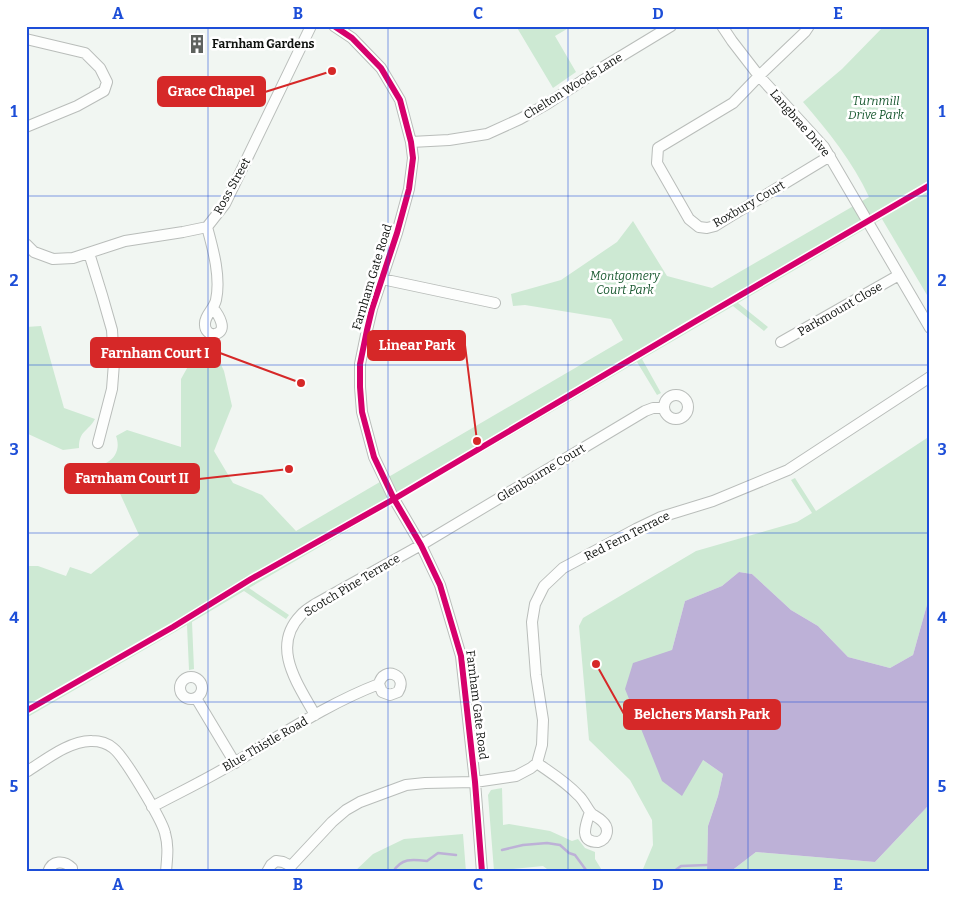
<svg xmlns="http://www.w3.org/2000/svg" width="956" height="898" viewBox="0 0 956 898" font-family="Bitter,serif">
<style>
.green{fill:#cde9d3}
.water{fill:#bdb1d7}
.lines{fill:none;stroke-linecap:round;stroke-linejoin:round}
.stream{stroke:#bdb1d7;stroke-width:2.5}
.minor-casing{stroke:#b9bdba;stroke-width:12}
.minor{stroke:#fdfefd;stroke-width:10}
.cycleway-casing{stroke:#fff;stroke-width:9}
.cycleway{stroke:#d6006c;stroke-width:6}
.grid{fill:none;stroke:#1d4ed8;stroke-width:1;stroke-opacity:0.55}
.labels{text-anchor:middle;stroke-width:5;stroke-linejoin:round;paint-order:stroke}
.poi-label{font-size:12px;font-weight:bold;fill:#0f120f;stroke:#fff;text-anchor:start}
.street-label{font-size:12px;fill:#0f120f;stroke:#fff}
.park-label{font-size:12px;font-style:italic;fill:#1b5a32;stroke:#fff}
.leader{fill:none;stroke:#d62828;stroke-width:2}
.callout-dot{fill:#d62828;stroke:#fff;stroke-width:2}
.callout{fill:#d62828;stroke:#d62828;stroke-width:2}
.callout-label{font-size:14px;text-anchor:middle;font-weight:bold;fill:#fff}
.neatline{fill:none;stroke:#1d4ed8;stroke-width:2}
.grid-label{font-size:16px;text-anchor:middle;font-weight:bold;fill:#1d4ed8}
</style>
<rect width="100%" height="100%" fill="#f1f6f2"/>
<path class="green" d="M 516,26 L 572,26 L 555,36 L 576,72 L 553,88 Z
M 884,26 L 930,26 L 930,294 L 927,295 L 882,219 L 738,303 L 768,327 L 764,331 L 733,306 L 642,359 L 661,393 L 657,395 L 637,362 L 249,588 L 289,615 L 286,619 L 244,591 L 192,622 L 194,669 L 189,670 L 187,625 L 26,718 L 26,566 L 38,566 L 66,576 L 70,567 L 91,574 L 139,535 L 106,463 C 117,457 120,447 116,436 L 127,430 L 181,447 L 181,379 L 196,352 L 197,342 L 205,346 L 213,348 L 224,371 L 232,406 L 214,451 L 233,483 L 262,495 L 296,531 L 623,340 L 611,319 L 525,305 L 513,306 L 511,294 L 561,280 L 617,242 L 633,221 L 667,276 L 712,288 L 869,197 C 853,162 828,131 803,102 L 842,69 Z
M 41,326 L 64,408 L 95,419 C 88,432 79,430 79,448 L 63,450 L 26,433 L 26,327 Z
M 930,436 L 930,594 L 913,655 L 890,668 L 848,657 L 818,626 L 791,610 L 752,574 L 739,572 L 722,586 L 685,601 L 672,650 L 703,760 L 723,774 L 718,796 L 708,826 L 707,872 L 639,872 L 643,869 L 653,845 L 652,820 L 630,780 L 589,740 L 579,626 L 583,618 L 696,551 L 797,522 L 812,513 L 791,480 L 795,478 L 816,511 Z
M 502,788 L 503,825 L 509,824 L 550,831 L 572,841 L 578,839 L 585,848 L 595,852 L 595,859 L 603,872 L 551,872 L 543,866 L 494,871 L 488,795 L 491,790 Z
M 930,801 L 930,872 L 730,872 L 756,852 L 875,862 L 927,807 Z
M 463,834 L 466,872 L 354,872 L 373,854 L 404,839 Z"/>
<path class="water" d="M 739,572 L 752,574 L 791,610 L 818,626 L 848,657 L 890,668 L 913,655 L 930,594 L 930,801 L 927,807 L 875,862 L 756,852 L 730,872 L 707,872 L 708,826 L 718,796 L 723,774 L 703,760 L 682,796 L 662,781 L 625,689 L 633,663 L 672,650 L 685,601 L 722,586 Z"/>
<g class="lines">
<path class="stream" d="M 502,850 L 523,845 L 547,843 L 560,845 L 569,853 L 575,855 L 586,870 L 586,872
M 393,872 C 401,858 412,859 427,861 L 438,853 L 456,855
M 673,872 L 681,866 L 707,865"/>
<g class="minor-casing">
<path id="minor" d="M 334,26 L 352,38 L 381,68 L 400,100 L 411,142 L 413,158 L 409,189 L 397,233 L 372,309 L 367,330 L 360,364 L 360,387 L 362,412 L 374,457 L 394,499 L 421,545 L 440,585 L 461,656 L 475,782 L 482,872
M 722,26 L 732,41 L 759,76 L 824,147 L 930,328
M 809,26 L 805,32 L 759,76 L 733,103 L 658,148 L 657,163 L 689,219 L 699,227 L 707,228 L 715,226 L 731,216 L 830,156
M 26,39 L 85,53 L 100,68 L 107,82 L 104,91 L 77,106 L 26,127
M 411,142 L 449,140 L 487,134 L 520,119 L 547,104 L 600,69 L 671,26
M 207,227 C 213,249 221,277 216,300 C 214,309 204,316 205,325 C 205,330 209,335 215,334 C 229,331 218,314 213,308
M 26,244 L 34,252 L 53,259 L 73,258 L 125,241 L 183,232 L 207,227 L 225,204 L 311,26
M 89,253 L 102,295 L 112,330 L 114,363 L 112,389 L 98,443
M 382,279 L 495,303
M 781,342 L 899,275
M664 407a12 12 0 1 1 24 0a12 12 0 1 1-24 0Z
M180 688a11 11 0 1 1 22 0a11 11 0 1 1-22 0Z
M 196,698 L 235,763
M 315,715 C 298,684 270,647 301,615 C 305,610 311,607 317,603 L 421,545 L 645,411 L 653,408 L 664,408
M 537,763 C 551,773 566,782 578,795 C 584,800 587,809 592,814 C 595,816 599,818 602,821 C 610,828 608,839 598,842 C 578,842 586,824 590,812
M 26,772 C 44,761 70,740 92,741 C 100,741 107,743 113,748 C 124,756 162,820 165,833 C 169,847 167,858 166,872
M 152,807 C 180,792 210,778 237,761 C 283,734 329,703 379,684 C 383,665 409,675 398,692 L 390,695 L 382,692 L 379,684
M 291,866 L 332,822 L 346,810 L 360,802 L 406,785 L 425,783 L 475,782 L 516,776 L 531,768 L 537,763 L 542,745 L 543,720 L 536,675 L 532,622 L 535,604 L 544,586 L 563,568 L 636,529 L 661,517 L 713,501 L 788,470 L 930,377
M 48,872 C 52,860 64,860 72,868 L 72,872
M 267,872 L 271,865 L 276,861 L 283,862 L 291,866 L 290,871"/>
</g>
<use href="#minor" class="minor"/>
<g class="cycleway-casing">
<path id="cycleway" d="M 334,26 L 352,38 L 381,68 L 400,100 L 411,142 L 413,158 L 409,189 L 397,233 L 372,309 L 367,330 L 360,364 L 360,387 L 362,412 L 374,457 L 394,499 L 421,545 L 440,585 L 461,656 L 475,782 L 482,872
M 26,711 L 173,627 L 251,579 L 394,499 L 696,321 L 930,185"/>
</g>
<use href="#cycleway" class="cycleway"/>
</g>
<path class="grid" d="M 208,26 L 208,872M 388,26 L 388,872M 568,26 L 568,872M 748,26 L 748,872M 26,196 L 930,196M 26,365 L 930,365M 26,533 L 930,533M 26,702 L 930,702"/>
<defs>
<g id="building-bare" transform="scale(1.5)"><path d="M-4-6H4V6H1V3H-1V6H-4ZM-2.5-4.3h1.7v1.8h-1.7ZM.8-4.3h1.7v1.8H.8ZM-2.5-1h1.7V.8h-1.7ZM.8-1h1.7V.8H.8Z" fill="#5e625e" stroke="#fff" stroke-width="2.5" paint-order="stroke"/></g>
</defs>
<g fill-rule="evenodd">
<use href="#building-bare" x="197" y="44"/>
</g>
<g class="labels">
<g class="poi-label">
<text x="212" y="48">Farnham Gardens</text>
</g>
<g class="street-label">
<text transform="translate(573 86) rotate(-32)" y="4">Chelton Woods Lane</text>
<text transform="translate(800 123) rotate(49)" y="4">Langbrae Drive</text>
<text transform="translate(232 186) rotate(-61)" y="4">Ross Street</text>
<text transform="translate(749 204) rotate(-30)" y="4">Roxbury Court</text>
<text transform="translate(372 277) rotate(-73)" y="4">Farnham Gate Road</text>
<text transform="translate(840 309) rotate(-30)" y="4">Parkmount Close</text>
<text transform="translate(541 473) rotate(-31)" y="4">Glenbourne Court</text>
<text transform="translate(627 536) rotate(-27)" y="4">Red Fern Terrace</text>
<text transform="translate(352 585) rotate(-31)" y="4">Scotch Pine Terrace</text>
<text transform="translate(477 705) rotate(83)" y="4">Farnham Gate Road</text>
<text transform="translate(265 744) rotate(-30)" y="4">Blue Thistle Road</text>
</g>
<g class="park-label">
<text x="876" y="105">Turnmill<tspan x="876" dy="14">Drive Park</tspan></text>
<text x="625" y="280">Montgomery<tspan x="625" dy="14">Court Park</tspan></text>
</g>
</g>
<path class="leader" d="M332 71L265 92M477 441L465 345M301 383L220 353M289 469L199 479M596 664L624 714"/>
<g class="callout-dot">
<circle cx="332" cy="71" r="5"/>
<circle cx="477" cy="441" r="5"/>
<circle cx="301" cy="383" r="5"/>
<circle cx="289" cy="469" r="5"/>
<circle cx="596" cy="664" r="5"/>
</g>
<g class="callout">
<rect x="158" y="77" width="107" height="29" rx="5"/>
<rect x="368" y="331" width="97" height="29" rx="5"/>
<rect x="91" y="338" width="129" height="29" rx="5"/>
<rect x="65" y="464" width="134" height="29" rx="5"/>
<rect x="624" y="700" width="156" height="29" rx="5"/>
</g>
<g class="callout-label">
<text x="211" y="96">Grace Chapel</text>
<text x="417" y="350">Linear Park</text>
<text x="155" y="358">Farnham Court I</text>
<text x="132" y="483">Farnham Court II</text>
<text x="702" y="719">Belchers Marsh Park</text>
</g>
<rect width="956" height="898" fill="none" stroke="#ffffff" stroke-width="55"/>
<rect x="28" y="28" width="900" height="842" class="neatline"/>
<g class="grid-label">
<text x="118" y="19">A</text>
<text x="298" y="19">B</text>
<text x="478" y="19">C</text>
<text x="658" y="19">D</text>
<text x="838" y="19">E</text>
<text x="14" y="117">1</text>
<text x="942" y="117">1</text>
<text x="14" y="286">2</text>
<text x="942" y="286">2</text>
<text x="14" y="455">3</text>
<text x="942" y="455">3</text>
<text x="14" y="623">4</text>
<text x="942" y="623">4</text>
<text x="14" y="792">5</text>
<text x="942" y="792">5</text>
<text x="118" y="890">A</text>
<text x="298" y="890">B</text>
<text x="478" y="890">C</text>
<text x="658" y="890">D</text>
<text x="838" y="890">E</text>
</g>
</svg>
